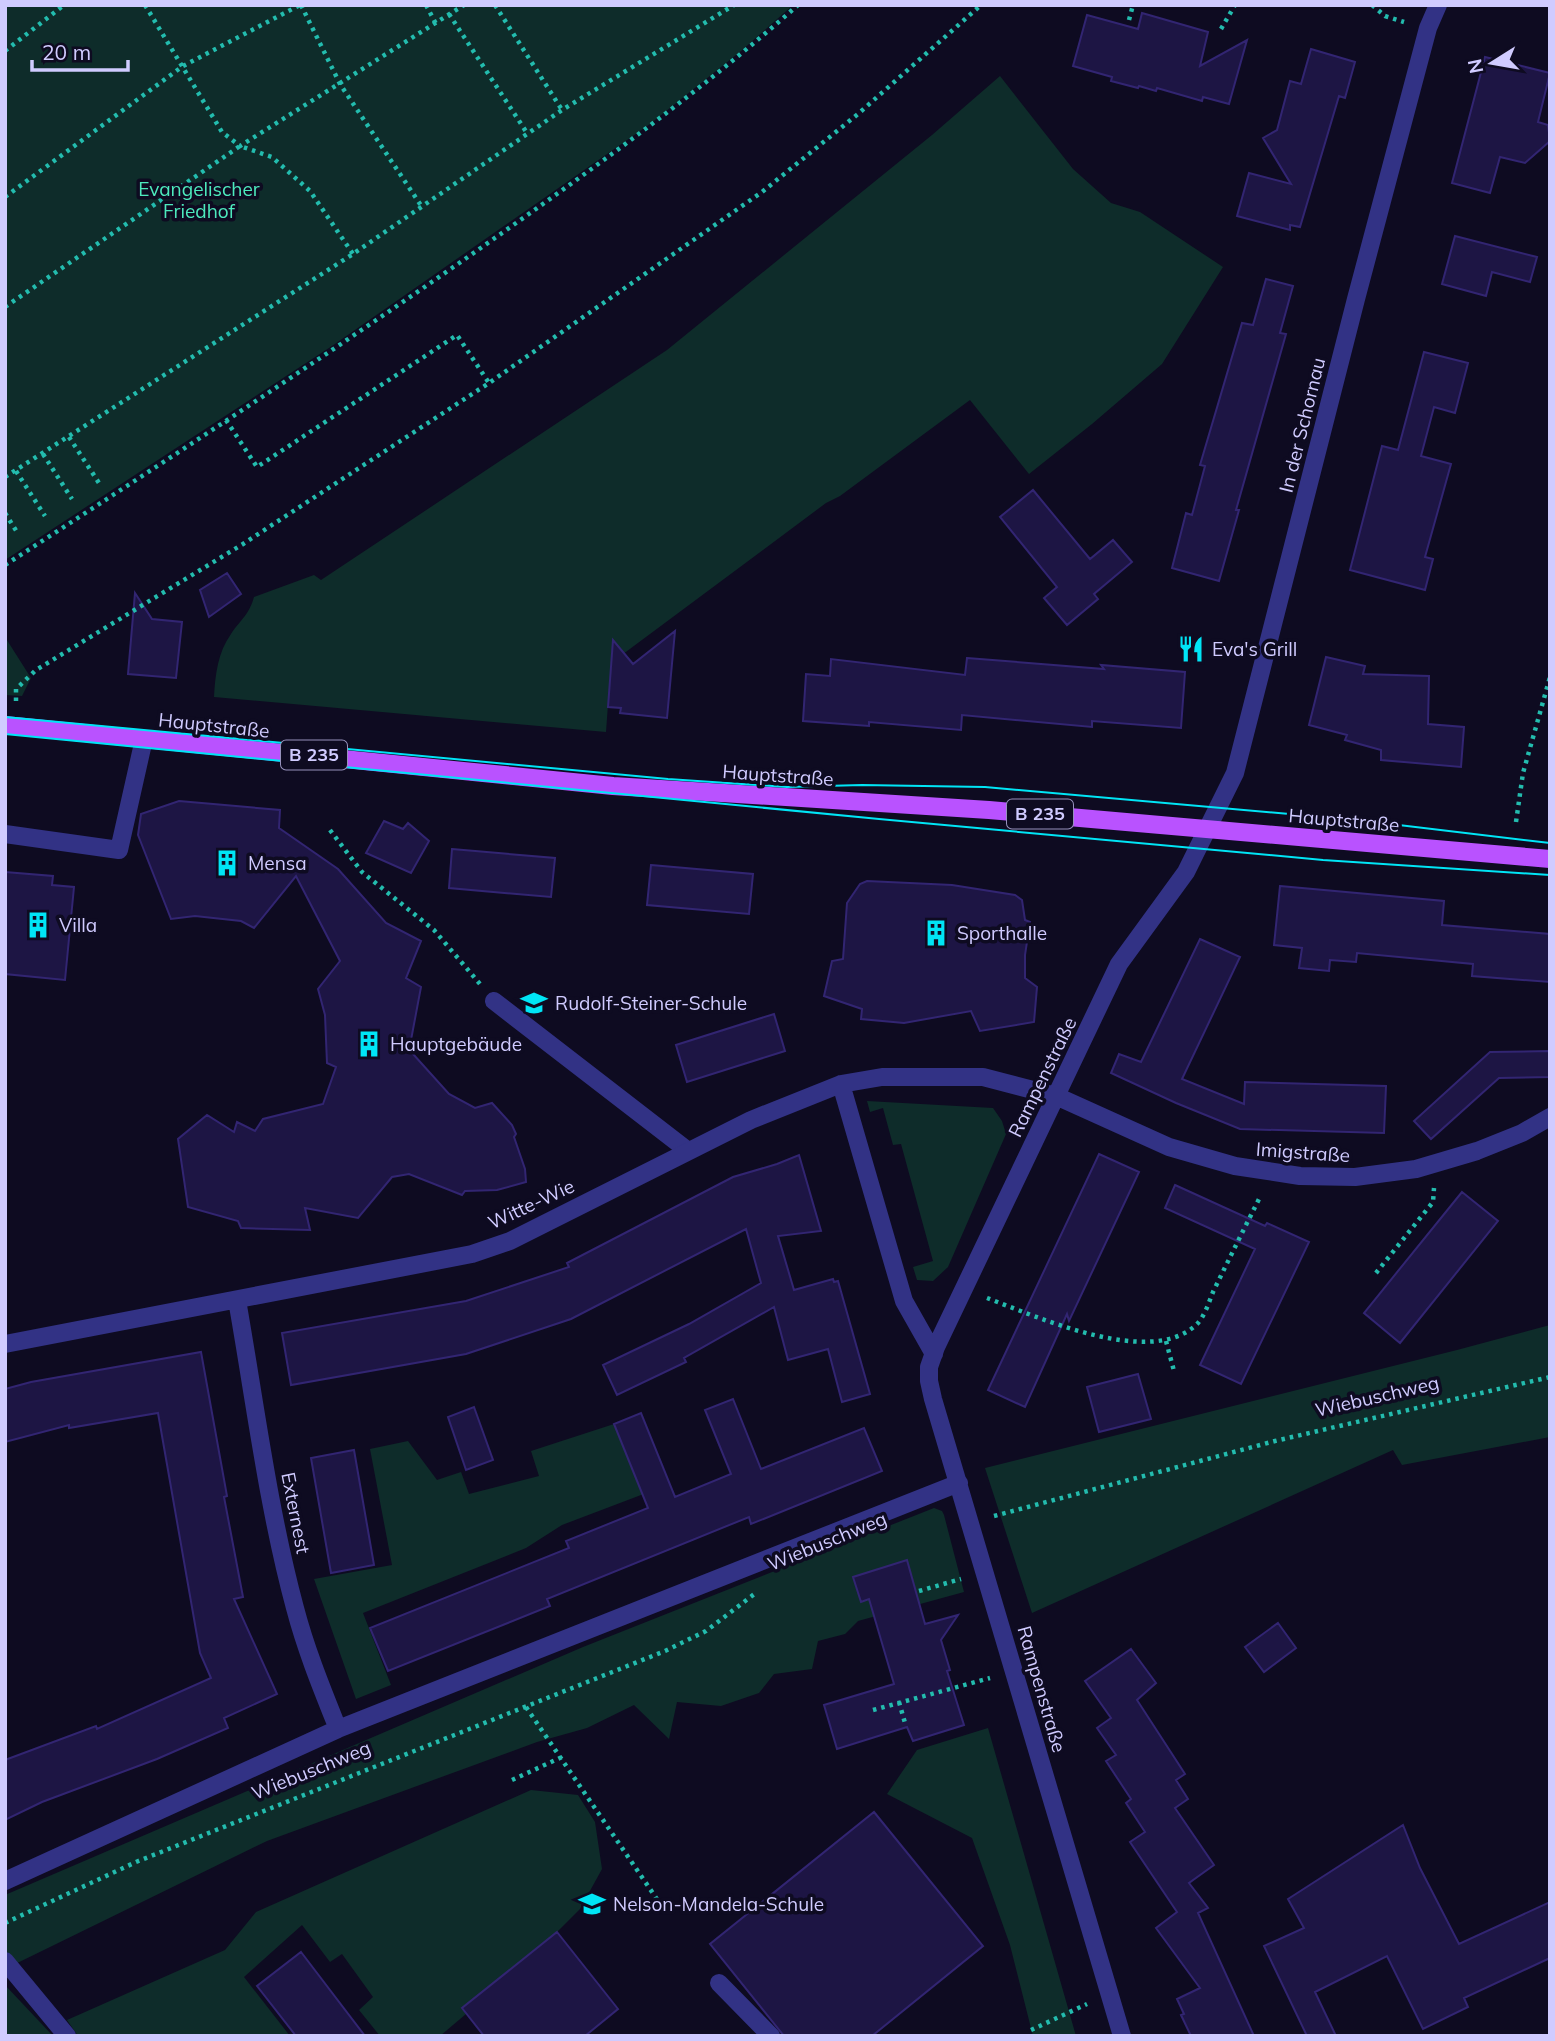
<svg xmlns="http://www.w3.org/2000/svg" width="1555" height="2041" viewBox="0 0 1555 2041" font-family="Mulish,sans-serif">
<style>
.green{fill:#0e2c2a}
.building{fill:#1d1544;stroke:#322572;stroke-width:2}
.lines{fill:none;stroke-linecap:round;stroke-linejoin:round}
.path{stroke:#23bcae;stroke-width:4.5;stroke-dasharray:3.5 5;stroke-linecap:butt}
.lane{stroke:#323285;stroke-width:18}
.street{stroke:#323285;stroke-width:18}
.primary{stroke:#b952ff;stroke-width:18}
.tram{stroke:#00e5f6;stroke-width:2}
.labels{text-anchor:middle;stroke-width:7;stroke-linejoin:round;paint-order:stroke}
.shield{fill:#0e0b21;stroke:#9691bc;stroke-width:2}
.shield-label{font-size:18px;font-weight:bold;fill:#d0cbff}
.park-label{font-size:19px;fill:#4de9bd;stroke:#0e0b21}
.street-label{font-size:19px;fill:#d0cbff;stroke:#0e0b21}
.poi-label{font-size:19px;fill:#d0cbff;stroke:#0e0b21;text-anchor:start}
</style>
<rect width="100%" height="100%" fill="#0e0b21"/>
<path class="green" d="M 5,5 L 793,5 L 741,51 L 650,124 L 332,346 L 5,560 Z
M 1000,76 L 1073,169 L 1111,203 L 1140,212 L 1223,267 L 1162,364 L 1092,424 L 1029,474 L 970,400 L 840,496 L 826,503 L 611,663 L 606,732 L 214,697 C 215,675 218,652 231,634 C 241,619 249,615 254,597 L 314,575 L 321,580 L 667,350 L 932,135 Z
M 5,637 L 31,678 L 22,696 L 5,695 Z
M 867,1101 L 993,1108 L 1002,1121 L 1006,1134 L 948,1267 L 933,1281 L 917,1280 L 913,1267 L 933,1261 L 901,1144 L 893,1145 L 883,1108 L 870,1112 Z
M 1550,1325 L 1550,1437 L 1402,1465 L 1393,1450 L 1032,1613 L 985,1468 L 1457,1350 Z
M 614,1424 L 635,1476 L 662,1466 L 670,1484 L 562,1525 L 526,1548 L 363,1613 L 391,1685 L 356,1699 L 314,1579 L 392,1565 L 370,1449 L 408,1441 L 437,1480 L 461,1472 L 469,1494 L 539,1476 L 531,1451 Z
M 934,1508 L 942,1511 L 944,1515 L 964,1592 L 858,1621 L 845,1634 L 818,1641 L 812,1669 L 774,1674 L 759,1693 L 721,1706 L 677,1702 L 669,1739 L 634,1705 L 587,1728 L 537,1742 L 267,1841 L 5,1969 L 5,1895 L 583,1647 Z
M 988,1728 L 1076,2036 L 1033,2036 L 1010,1945 L 972,1838 L 887,1794 L 917,1750 Z
M 531,1790 L 578,1795 L 595,1822 L 602,1869 L 580,1909 L 557,1932 L 462,2008 L 466,2014 L 440,2036 L 380,2036 L 359,2010 L 373,1997 L 342,1954 L 330,1962 L 302,1925 L 244,1977 L 290,2036 L 78,2036 L 67,2020 L 225,1950 L 256,1912 Z
M 5,1985 L 53,2036 L 5,2036 Z"/>
<path class="building" d="M 1142,13 L 1208,32 L 1200,66 L 1247,40 L 1229,104 L 1203,97 L 1202,101 L 1157,88 L 1156,91 L 1139,86 L 1138,88 L 1111,81 L 1112,77 L 1073,66 L 1087,15 L 1138,29 Z
M 1311,49 L 1355,62 L 1345,98 L 1339,96 L 1300,227 L 1290,225 L 1290,230 L 1237,216 L 1249,173 L 1291,184 L 1263,138 L 1277,130 L 1290,81 L 1301,84 Z
M 1485,57 L 1550,73 L 1538,122 L 1548,125 L 1550,141 L 1525,163 L 1500,157 L 1490,193 L 1452,183 Z
M 1455,236 L 1537,257 L 1530,282 L 1492,272 L 1486,296 L 1442,284 Z
M 1266,279 L 1293,286 L 1280,333 L 1286,334 L 1236,510 L 1239,510 L 1219,581 L 1172,568 L 1186,513 L 1192,515 L 1205,466 L 1200,465 L 1242,323 L 1253,325 Z
M 1424,352 L 1468,363 L 1455,413 L 1434,407 L 1421,456 L 1451,464 L 1425,557 L 1433,559 L 1425,590 L 1350,570 L 1382,446 L 1398,450 Z
M 1033,490 L 1090,559 L 1113,540 L 1132,562 L 1094,594 L 1098,599 L 1067,625 L 1044,598 L 1057,587 L 1000,517 Z
M 227,573 L 241,594 L 209,617 L 200,590 Z
M 135,593 L 152,619 L 182,622 L 176,678 L 128,674 Z
M 675,631 L 667,718 L 620,713 L 621,708 L 608,707 L 613,640 L 633,664 Z
M 1326,657 L 1365,666 L 1363,674 L 1429,676 L 1428,724 L 1464,727 L 1461,767 L 1381,760 L 1381,750 L 1345,740 L 1347,735 L 1309,725 Z
M 967,658 L 1104,669 L 1101,665 L 1185,672 L 1181,728 L 1092,721 L 1092,727 L 962,715 L 961,730 L 869,722 L 869,726 L 803,721 L 806,674 L 830,676 L 831,659 L 965,675 Z
M 179,801 L 280,810 L 279,828 L 338,869 L 386,923 L 421,941 L 406,978 L 421,987 L 411,1040 L 413,1054 L 449,1094 L 475,1108 L 492,1103 L 512,1125 L 516,1134 L 514,1137 L 525,1169 L 526,1182 L 497,1190 L 465,1191 L 462,1195 L 409,1174 L 392,1177 L 358,1218 L 305,1208 L 310,1230 L 241,1228 L 238,1221 L 188,1207 L 178,1139 L 207,1115 L 234,1132 L 237,1122 L 255,1131 L 263,1119 L 323,1104 L 336,1067 L 327,1063 L 325,1015 L 318,989 L 340,961 L 296,876 L 254,928 L 241,921 L 195,916 L 171,919 L 138,835 L 141,814 Z
M 384,821 L 403,829 L 408,823 L 429,841 L 411,873 L 366,853 Z
M 452,849 L 555,858 L 551,897 L 449,888 Z
M 651,865 L 753,874 L 749,914 L 647,905 Z
M 5,872 L 53,876 L 52,885 L 74,887 L 65,980 L 5,974 Z
M 867,881 L 952,885 L 1015,895 L 1022,900 L 1025,920 L 1030,922 L 1025,955 L 1025,978 L 1037,987 L 1034,1022 L 980,1031 L 971,1011 L 904,1023 L 861,1019 L 862,1009 L 824,996 L 832,961 L 843,959 L 847,903 L 860,884 Z
M 1280,886 L 1444,901 L 1442,925 L 1550,934 L 1550,982 L 1472,976 L 1473,964 L 1357,953 L 1356,962 L 1330,960 L 1329,971 L 1299,968 L 1302,948 L 1274,945 Z
M 1200,939 L 1240,957 L 1182,1079 L 1244,1104 L 1245,1082 L 1386,1086 L 1384,1133 L 1240,1129 L 1176,1103 L 1111,1073 L 1119,1054 L 1141,1062 Z
M 774,1014 L 785,1051 L 687,1082 L 676,1045 Z
M 1550,1051 L 1550,1077 L 1499,1078 L 1431,1139 L 1414,1121 L 1490,1052 Z
M 1099,1154 L 1139,1172 L 1069,1321 L 1067,1314 L 1025,1407 L 988,1390 Z
M 799,1155 L 821,1231 L 778,1236 L 794,1290 L 833,1279 L 834,1282 L 838,1281 L 870,1394 L 842,1402 L 828,1349 L 788,1360 L 774,1307 L 684,1358 L 686,1362 L 617,1395 L 603,1365 L 689,1324 L 761,1283 L 746,1229 L 571,1319 L 466,1354 L 291,1385 L 282,1333 L 466,1301 L 569,1267 L 567,1263 L 733,1177 L 777,1164 Z
M 1175,1185 L 1265,1226 L 1267,1223 L 1309,1242 L 1241,1384 L 1200,1365 L 1255,1249 L 1165,1208 Z
M 1462,1192 L 1498,1221 L 1400,1343 L 1364,1313 Z
M 201,1352 L 227,1496 L 224,1497 L 243,1597 L 234,1599 L 277,1694 L 224,1718 L 228,1728 L 157,1759 L 42,1802 L 5,1820 L 5,1760 L 96,1726 L 97,1729 L 211,1678 L 200,1653 L 158,1413 L 69,1428 L 69,1425 L 5,1442 L 5,1389 L 31,1382 Z
M 1138,1374 L 1151,1419 L 1099,1432 L 1087,1387 Z
M 733,1399 L 761,1469 L 864,1428 L 882,1471 L 751,1524 L 749,1517 L 547,1599 L 550,1606 L 388,1671 L 370,1628 L 569,1548 L 566,1541 L 648,1508 L 614,1424 L 641,1413 L 675,1497 L 731,1474 L 705,1410 Z
M 474,1407 L 493,1460 L 466,1470 L 448,1417 Z
M 354,1450 L 374,1565 L 331,1573 L 311,1458 Z
M 907,1560 L 925,1624 L 958,1615 L 941,1640 L 950,1670 L 947,1671 L 964,1725 L 913,1741 L 907,1727 L 837,1749 L 824,1705 L 894,1684 L 869,1599 L 861,1602 L 853,1577 Z
M 1278,1623 L 1296,1648 L 1264,1672 L 1245,1647 Z
M 1131,1649 L 1156,1683 L 1137,1700 L 1185,1774 L 1176,1780 L 1188,1799 L 1175,1808 L 1214,1865 L 1189,1883 L 1208,1908 L 1198,1913 L 1254,2036 L 1191,2036 L 1181,2015 L 1184,2014 L 1177,1999 L 1200,1988 L 1156,1928 L 1177,1912 L 1130,1842 L 1145,1832 L 1126,1803 L 1131,1799 L 1106,1761 L 1116,1755 L 1097,1728 L 1111,1718 L 1085,1681 Z
M 874,1812 L 983,1946 L 872,2036 L 784,2036 L 710,1944 Z
M 1403,1825 L 1420,1868 L 1459,1944 L 1550,1902 L 1550,1958 L 1464,1998 L 1468,2007 L 1423,2029 L 1387,1956 L 1315,1992 L 1336,2036 L 1307,2036 L 1264,1946 L 1304,1928 L 1288,1899 Z
M 557,1932 L 618,2009 L 585,2036 L 484,2036 L 462,2008 Z
M 301,1952 L 365,2036 L 296,2036 L 257,1986 Z"/>
<g class="lines">
<path class="path" d="M 145,5 L 222,132 L 240,146 L 464,5
M 301,5 L 340,84 L 422,207
M 426,5 L 436,24
M 495,5 L 562,110
M 1372,5 L 1385,16 L 1404,22
M 449,14 L 527,133
M 1129,20 L 1133,5
M 1221,29 L 1235,5
M 5,51 L 64,5
M 5,197 L 183,66 L 300,5
M 5,307 L 240,146 L 272,157 L 310,191 L 353,254
M 226,420 L 257,467 L 457,335 L 489,383
M 69,437 L 99,483
M 43,454 L 72,499
M 16,471 L 45,516
M 5,477 L 353,254 L 562,110 L 734,5
M 5,513 L 17,532
M 5,565 C 160,465 314,364 465,259 C 579,179 693,98 798,5
M 16,701 L 16,689 L 36,670 L 243,544 L 489,383 L 762,192 L 858,114 L 981,5
M 1516,822 L 1523,773 L 1550,677
M 330,830 L 362,872 L 434,930 L 480,984
M 1376,1273 L 1433,1202 L 1434,1188
M 987,1298 C 1038,1317 1149,1368 1196,1325 C 1204,1318 1209,1302 1213,1292 C 1229,1259 1245,1227 1261,1195
M 1166,1341 L 1174,1371
M 994,1516 L 1275,1441 L 1550,1377
M 919,1591 L 961,1579
M 899,1702 L 905,1723
M 526,1707 L 665,1911
M 873,1710 L 990,1678
M 512,1780 L 562,1757
M 5,1923 L 136,1862 L 665,1651 L 706,1631 L 757,1592
M 1031,2030 L 1087,2004"/>
<path class="lane" d="M 5,834 L 119,850 L 144,739
M 494,1001 L 687,1150
M 5,1961 L 67,2036"/>
<path class="street" d="M 841,1084 L 904,1301 L 934,1354
M 237,1300 C 255,1402 268,1508 295,1608 C 306,1650 322,1689 338,1729
M 5,1344 L 472,1254 L 510,1241 L 751,1120 L 841,1084 L 882,1077 L 983,1077 L 1056,1096 L 1169,1147 L 1235,1166 L 1300,1176 L 1355,1177 L 1416,1169 L 1477,1151 L 1522,1133 L 1550,1117
M 5,1881 L 338,1729 L 959,1483
M 719,1983 L 771,2036
M 1122,2036 L 933,1399 L 929,1381 L 929,1367 L 936,1347 L 1119,964 L 1186,872 L 1235,773 L 1356,299 L 1428,28 L 1438,5"/>
<path class="primary" d="M 5,725 L 613,786 L 989,810 L 1550,859"/>
<path class="tram" d="M 5,717 L 668,779 L 787,787 L 862,785 L 985,787 L 1357,820 L 1550,843
M 5,734 L 879,819 L 1323,860 L 1550,875"/>
</g>
<defs>
<g id="restaurant-bare" transform="scale(2.1)"><path d="M-5-6h1v4h1v-4h1v4h1v-4h1v5L-1.5 .5V6h-2V.5L-5-1ZM5-6V6H3V1.5H1.5Q1.5-4 5-6Z" fill="#00e5f6" stroke="#0e0b21" stroke-width="2.5" paint-order="stroke"/></g>
<g id="building-bare" transform="scale(2.1)"><path d="M-4-6H4V6H1V3H-1V6H-4ZM-2.5-4.3h1.7v1.8h-1.7ZM.8-4.3h1.7v1.8H.8ZM-2.5-1h1.7V.8h-1.7ZM.8-1h1.7V.8H.8Z" fill="#00e5f6" stroke="#0e0b21" stroke-width="2.5" paint-order="stroke"/></g>
<g id="school-bare" transform="scale(2.1)"><path d="M0-5L7-2L0 1L-7-2ZM-4 1L0 2.5L4 1V4Q0 6-4 4Z" fill="#00e5f6" stroke="#0e0b21" stroke-width="2.5" paint-order="stroke"/></g>
</defs>
<g fill-rule="evenodd">
<use href="#restaurant-bare" x="1191" y="649"/>
<use href="#building-bare" x="227" y="863"/>
<use href="#building-bare" x="38" y="925"/>
<use href="#building-bare" x="936" y="933"/>
<use href="#school-bare" x="534" y="1003"/>
<use href="#building-bare" x="369" y="1044"/>
<use href="#school-bare" x="592" y="1904"/>
</g>
<g class="labels">
<g class="shield">
<rect x="281" y="740.5" width="66" height="29" rx="5"/>
<rect x="1007" y="799.5" width="66" height="29" rx="5"/>
</g>
<g class="shield-label">
<text x="314" y="761">B 235</text>
<text x="1040" y="820">B 235</text>
</g>
<g class="park-label">
<text x="199" y="196">Evangelischer<tspan x="199" dy="22">Friedhof</tspan></text>
</g>
<g class="street-label">
<text transform="translate(1302 425) rotate(-76)" y="7">In der Schornau</text>
<text transform="translate(214 725) rotate(6)" y="7">Hauptstraße</text>
<text transform="translate(778 775) rotate(4)" y="7">Hauptstraße</text>
<text transform="translate(1344 820) rotate(5)" y="7">Hauptstraße</text>
<text transform="translate(1042 1077) rotate(-64)" y="7">Rampenstraße</text>
<text transform="translate(1303 1152) rotate(4)" y="7">Imigstraße</text>
<text transform="translate(531 1204) rotate(-25)" y="7">Witte-Wie</text>
<text transform="translate(1377 1396) rotate(-13)" y="7">Wiebuschweg</text>
<text transform="translate(296 1513) rotate(79)" y="7">Externest</text>
<text transform="translate(827 1541) rotate(-22)" y="7">Wiebuschweg</text>
<text transform="translate(1042 1689) rotate(74)" y="7">Rampenstraße</text>
<text transform="translate(311 1770) rotate(-22)" y="7">Wiebuschweg</text>
</g>
<g class="poi-label">
<text x="1212" y="656">Eva's Grill</text>
<text x="248" y="870">Mensa</text>
<text x="59" y="932">Villa</text>
<text x="957" y="940">Sporthalle</text>
<text x="555" y="1010">Rudolf-Steiner-Schule</text>
<text x="390" y="1051">Hauptgebäude</text>
<text x="613" y="1911">Nelson-Mandela-Schule</text>
</g>
</g>
<rect width="1555" height="2041" fill="none" stroke="#d0cbff" stroke-width="14"/>
<g transform="translate(1492 63) rotate(259)" stroke="#0e0b21" stroke-width="5" paint-order="stroke">
<path d="M0-5L12 26L0 18L-12 26Z" fill="#d0cbff"/>
<text y="-10" font-size="19" font-weight="bold" text-anchor="middle" fill="#d0cbff">N</text>
</g>
<path d="M32 60v10h96v-10" fill="none" stroke="#d0cbff" stroke-width="3.5"/>
<text x="42" y="60" font-size="21" fill="#d0cbff" stroke="#0e0b21" stroke-width="5" paint-order="stroke">20 m</text>
</svg>
